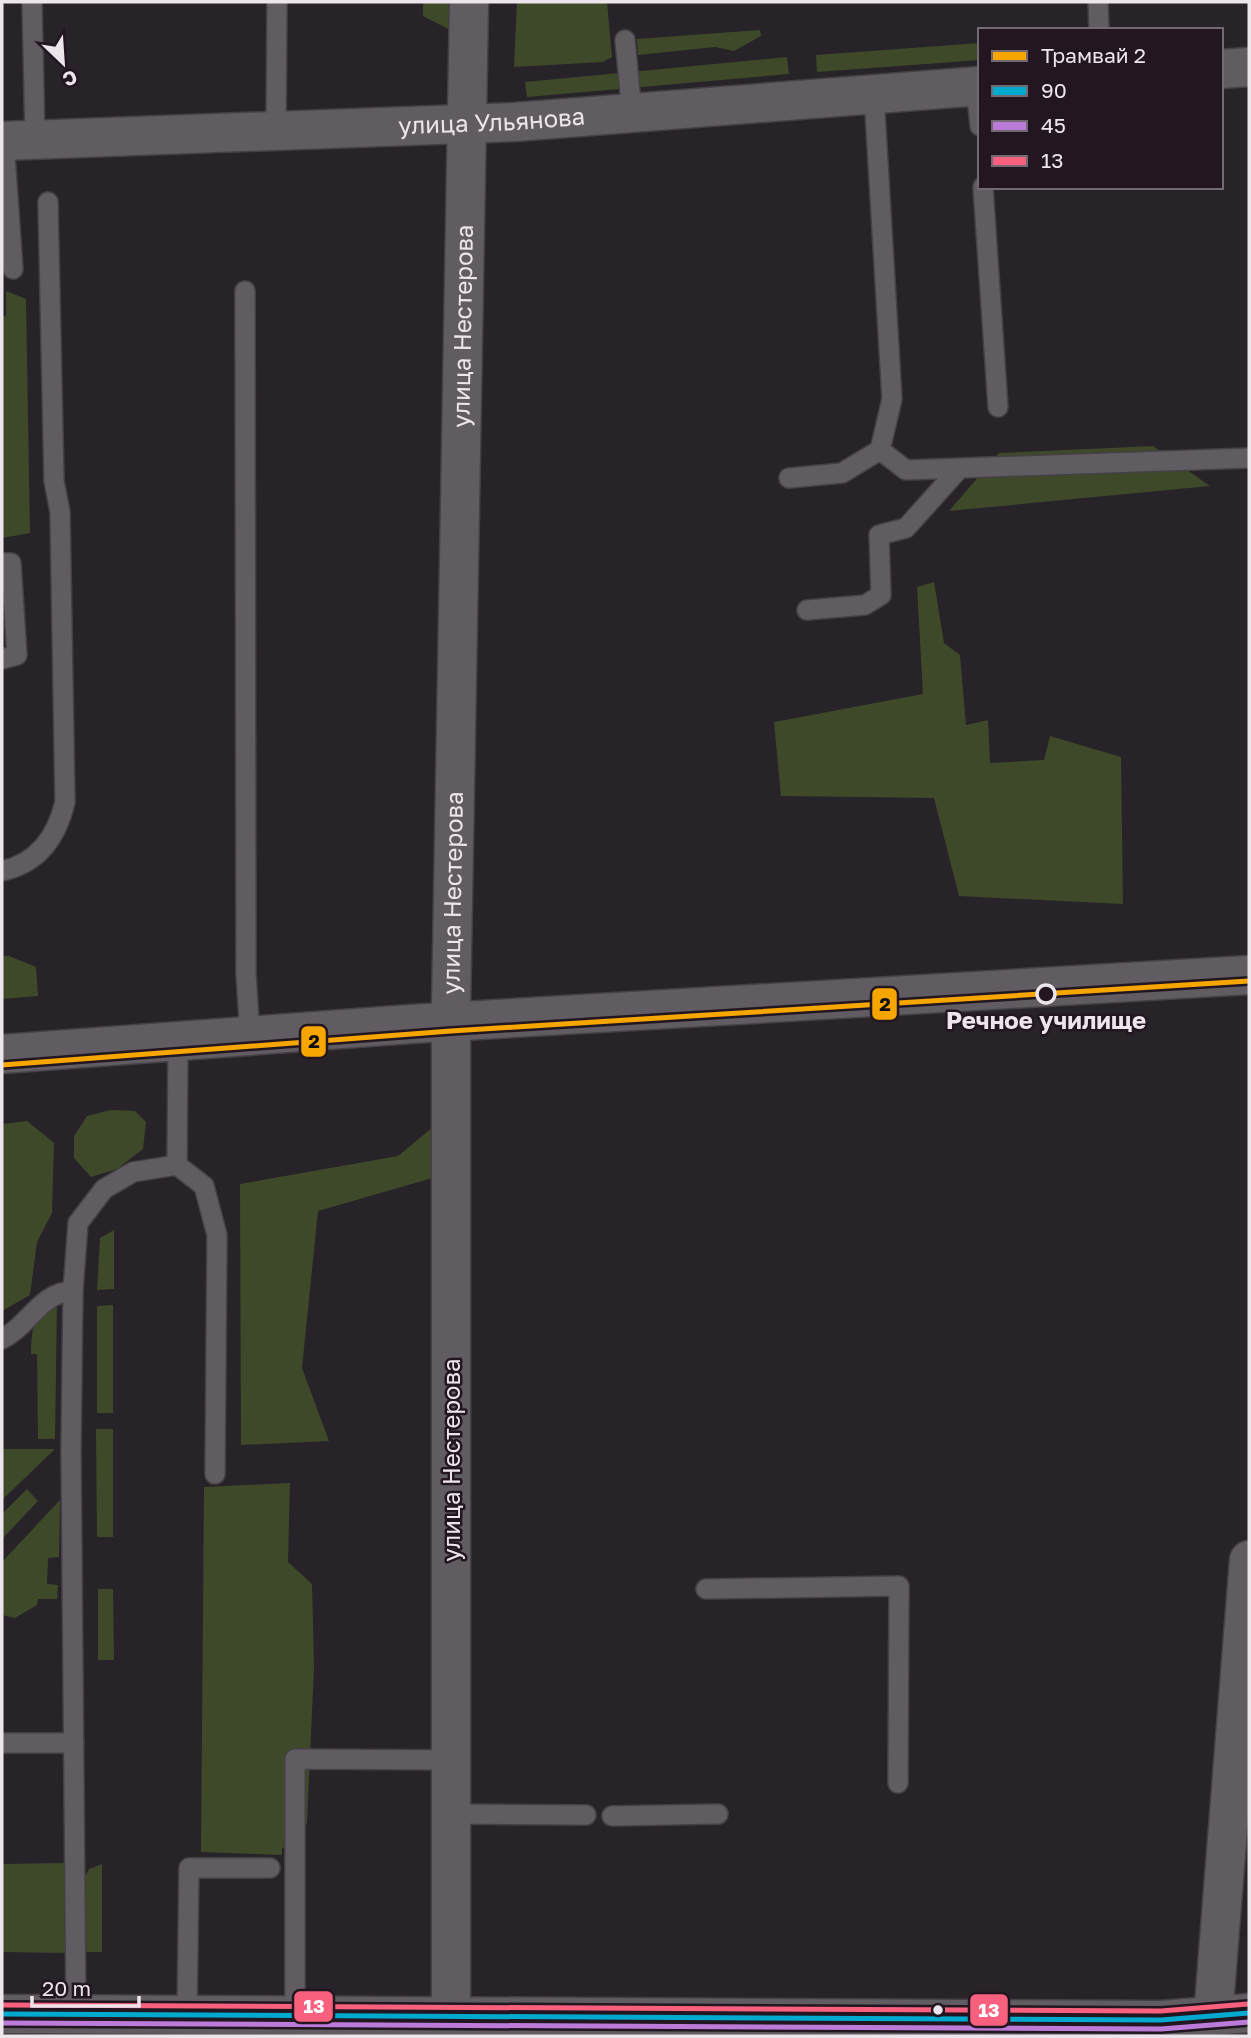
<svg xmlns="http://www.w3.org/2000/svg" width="1251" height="2038" viewBox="0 0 1251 2038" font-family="'Golos Text',sans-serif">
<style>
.green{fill:#3e492a}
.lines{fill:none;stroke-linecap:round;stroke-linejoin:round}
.service-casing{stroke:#454045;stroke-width:22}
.minor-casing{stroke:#454045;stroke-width:41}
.tertiary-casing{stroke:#454045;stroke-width:41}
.service{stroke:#615c61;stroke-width:19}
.minor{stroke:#615c61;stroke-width:38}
.tertiary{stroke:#615c61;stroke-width:38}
.bus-1-casing{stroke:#221721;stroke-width:10}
.bus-2-casing{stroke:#221721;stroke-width:10}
.bus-3-casing{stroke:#221721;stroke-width:10}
.bus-1{stroke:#00a9ce;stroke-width:5}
.bus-2{stroke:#bd7bd9;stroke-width:5}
.bus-3{stroke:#f8607d;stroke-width:5}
.tram-1-casing{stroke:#221721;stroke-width:10}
.tram-1{stroke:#f7a600;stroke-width:5}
.stop-dot{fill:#221721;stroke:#ede5ec;stroke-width:3.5}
.bus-dot{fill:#ede5ec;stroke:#221721;stroke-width:2.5}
.labels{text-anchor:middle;stroke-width:5;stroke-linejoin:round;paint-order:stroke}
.street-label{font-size:24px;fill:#ede5ec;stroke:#221721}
.stop-label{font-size:24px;font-weight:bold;fill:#ede5ec;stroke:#221721}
.line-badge{stroke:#221721;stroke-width:2.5}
.badge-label{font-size:19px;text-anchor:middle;font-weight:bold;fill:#fff}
.pale-badge-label{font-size:19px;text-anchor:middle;font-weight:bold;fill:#111}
</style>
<rect width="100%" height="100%" fill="#282328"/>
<path class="green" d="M 423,2 L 452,2 L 452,31 L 423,16 Z
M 517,2 L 607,2 L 612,57 L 603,62 L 514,67 Z
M 760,30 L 761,36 L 734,51 L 715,47 L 638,55 L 637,39 Z
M 980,43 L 980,60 L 817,72 L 816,55 Z
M 787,57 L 789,74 L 527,97 L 525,82 Z
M 6,291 L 26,299 L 30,533 L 2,538 L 2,316 L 6,316 Z
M 1153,446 L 1210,486 L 949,511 L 999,453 Z
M 934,582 L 944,643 L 960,655 L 966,725 L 988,720 L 990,763 L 1044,760 L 1050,736 L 1121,757 L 1123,904 L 959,896 L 934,798 L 781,796 L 774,722 L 923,694 L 917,587 Z
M 2,956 L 9,956 L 36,967 L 38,996 L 2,999 Z
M 111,1110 L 135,1111 L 146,1122 L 143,1149 L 117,1169 L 91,1177 L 74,1158 L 74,1136 L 87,1116 Z
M 27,1121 L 54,1143 L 52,1213 L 37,1242 L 30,1295 L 2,1311 L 2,1124 Z
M 433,1127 L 436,1177 L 318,1211 L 302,1368 L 329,1441 L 241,1445 L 240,1184 L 398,1156 Z
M 114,1230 L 114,1289 L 97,1290 L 100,1238 Z
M 57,1302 L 55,1439 L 38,1439 L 37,1354 L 31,1354 C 32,1322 33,1321 57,1302 Z
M 113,1305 L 113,1413 L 97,1413 L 97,1306 Z
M 96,1429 L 113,1429 L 113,1537 L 97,1537 Z
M 2,1449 L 55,1449 L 2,1500 Z
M 290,1483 L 288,1562 L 312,1584 L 314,1667 L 307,1823 L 282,1849 L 282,1855 L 201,1852 L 204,1487 Z
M 27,1489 L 38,1501 L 2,1539 L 2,1514 Z
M 60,1500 L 59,1557 L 48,1558 L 47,1584 L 58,1585 L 57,1599 L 38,1599 L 37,1605 L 15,1618 L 2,1615 L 2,1562 Z
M 98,1589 L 113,1589 L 114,1660 L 98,1660 Z
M 67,1863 L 67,1953 L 2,1952 L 2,1864 Z
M 102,1864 L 102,1952 L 86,1952 L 84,1879 L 89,1869 Z"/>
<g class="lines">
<g class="service-casing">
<path id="service" d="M 32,2 L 35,139
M 1098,2 L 1099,30
M 625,40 L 632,113
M 976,87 L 980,126
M 276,131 L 277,2
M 4,141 L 13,269
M 983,187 L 998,407
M 245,291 L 246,974 L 250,1036
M 880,450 L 906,470 L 1249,458
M 789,478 L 842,473 L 880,450 L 892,399 L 874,95
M 2,563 L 11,563 L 17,655 L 2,659
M 807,610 L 865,605 L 881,595 L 879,535 L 906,528 L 959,469
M 2,871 C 39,863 57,836 65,802 L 60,512 L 54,481 L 48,202
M 178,1041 L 177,1165 L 204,1186 L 217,1235 L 215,1474
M 2,1339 C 29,1326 40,1292 73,1291
M 706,1589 L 899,1586 L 898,1783
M 2,1743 L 74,1743
M 452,1814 L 586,1815
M 612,1816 L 718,1814
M 76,2014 L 71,1450 L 73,1291 L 78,1223 L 104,1189 L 133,1172 L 177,1165
M 187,2015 L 189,1868 L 270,1868
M 295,2015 L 295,1759 L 453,1760"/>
</g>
<g class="minor-casing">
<g id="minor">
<path d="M 1221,69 L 1249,67"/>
<path id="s1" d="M 2,141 L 515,122 L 980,86"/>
<path id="s2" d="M 451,2036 L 451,1010 L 469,2"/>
</g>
</g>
<g class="tertiary-casing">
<path id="tertiary" d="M 2,1054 L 411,1024 L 1249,975
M 2,2014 L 1161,2020 L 1249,2013
M 1213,2018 L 1249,1560"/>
</g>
<use href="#service" class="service"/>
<use href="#minor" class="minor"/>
<use href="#tertiary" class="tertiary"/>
<g class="bus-1-casing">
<path id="bus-1" d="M 2,2014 L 1161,2020 L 1249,2013"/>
</g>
<g class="bus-2-casing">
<path id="bus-2" d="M 2,2023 L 1161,2029 L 1249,2022"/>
</g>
<g class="bus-3-casing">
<path id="bus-3" d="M 2,2005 L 1161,2011 L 1248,2004"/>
</g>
<use href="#bus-1" class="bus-1"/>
<use href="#bus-2" class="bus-2"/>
<use href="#bus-3" class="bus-3"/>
<g class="tram-1-casing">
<path id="tram-1" d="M 2,1065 L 451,1031 L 1249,981"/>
</g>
<use href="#tram-1" class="tram-1"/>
</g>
<circle class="stop-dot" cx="1046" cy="994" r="9"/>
<circle class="bus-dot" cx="938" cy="2010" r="6"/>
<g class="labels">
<g class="street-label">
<text dy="8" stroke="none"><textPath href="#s1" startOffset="490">улица Ульянова</textPath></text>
<text dy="8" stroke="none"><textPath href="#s2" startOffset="1710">улица Нестерова</textPath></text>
<text dy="8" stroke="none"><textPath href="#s2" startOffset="1143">улица Нестерова</textPath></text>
<text transform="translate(452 1460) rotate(-90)" y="8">улица Нестерова</text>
</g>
<g class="stop-label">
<text x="1046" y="1029">Речное училище</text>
</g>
</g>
<g class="line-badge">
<rect x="871" y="987" width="27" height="34" rx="7" fill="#f7a600"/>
<rect x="300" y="1025" width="27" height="33" rx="7" fill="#f7a600"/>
<rect x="293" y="1990" width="41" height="33" rx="7" fill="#f8607d"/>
<rect x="969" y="1993" width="40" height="34" rx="7" fill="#f8607d"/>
</g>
<g class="badge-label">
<text x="314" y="2013">13</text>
<text x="989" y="2017">13</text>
</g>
<g class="pale-badge-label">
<text x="885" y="1011">2</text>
<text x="314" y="1048">2</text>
</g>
<rect width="1251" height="2038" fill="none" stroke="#ede5ec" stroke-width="7"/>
<rect x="978" y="28" width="245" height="161" fill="#221721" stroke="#736972" stroke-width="2"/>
<rect x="992" y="51" width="35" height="10" fill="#f7a600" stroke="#736972" stroke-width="2"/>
<text x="1041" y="63" font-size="21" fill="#ede5ec">Трамвай 2</text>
<rect x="992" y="86" width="35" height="10" fill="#00a9ce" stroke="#736972" stroke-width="2"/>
<text x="1041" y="98" font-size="21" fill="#ede5ec">90</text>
<rect x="992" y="121" width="35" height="10" fill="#bd7bd9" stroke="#736972" stroke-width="2"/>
<text x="1041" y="133" font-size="21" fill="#ede5ec">45</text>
<rect x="992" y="156" width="35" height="10" fill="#f8607d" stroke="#736972" stroke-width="2"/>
<text x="1041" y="168" font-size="21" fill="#ede5ec">13</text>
<g transform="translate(63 63) rotate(155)" stroke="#221721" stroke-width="5" paint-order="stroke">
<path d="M0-5L12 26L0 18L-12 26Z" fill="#ede5ec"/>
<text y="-10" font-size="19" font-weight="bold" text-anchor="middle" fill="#ede5ec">С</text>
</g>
<path d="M32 1996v10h107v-10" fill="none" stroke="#ede5ec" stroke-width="3.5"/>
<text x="42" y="1996" font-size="21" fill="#ede5ec" stroke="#221721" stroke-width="5" paint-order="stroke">20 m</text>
</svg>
